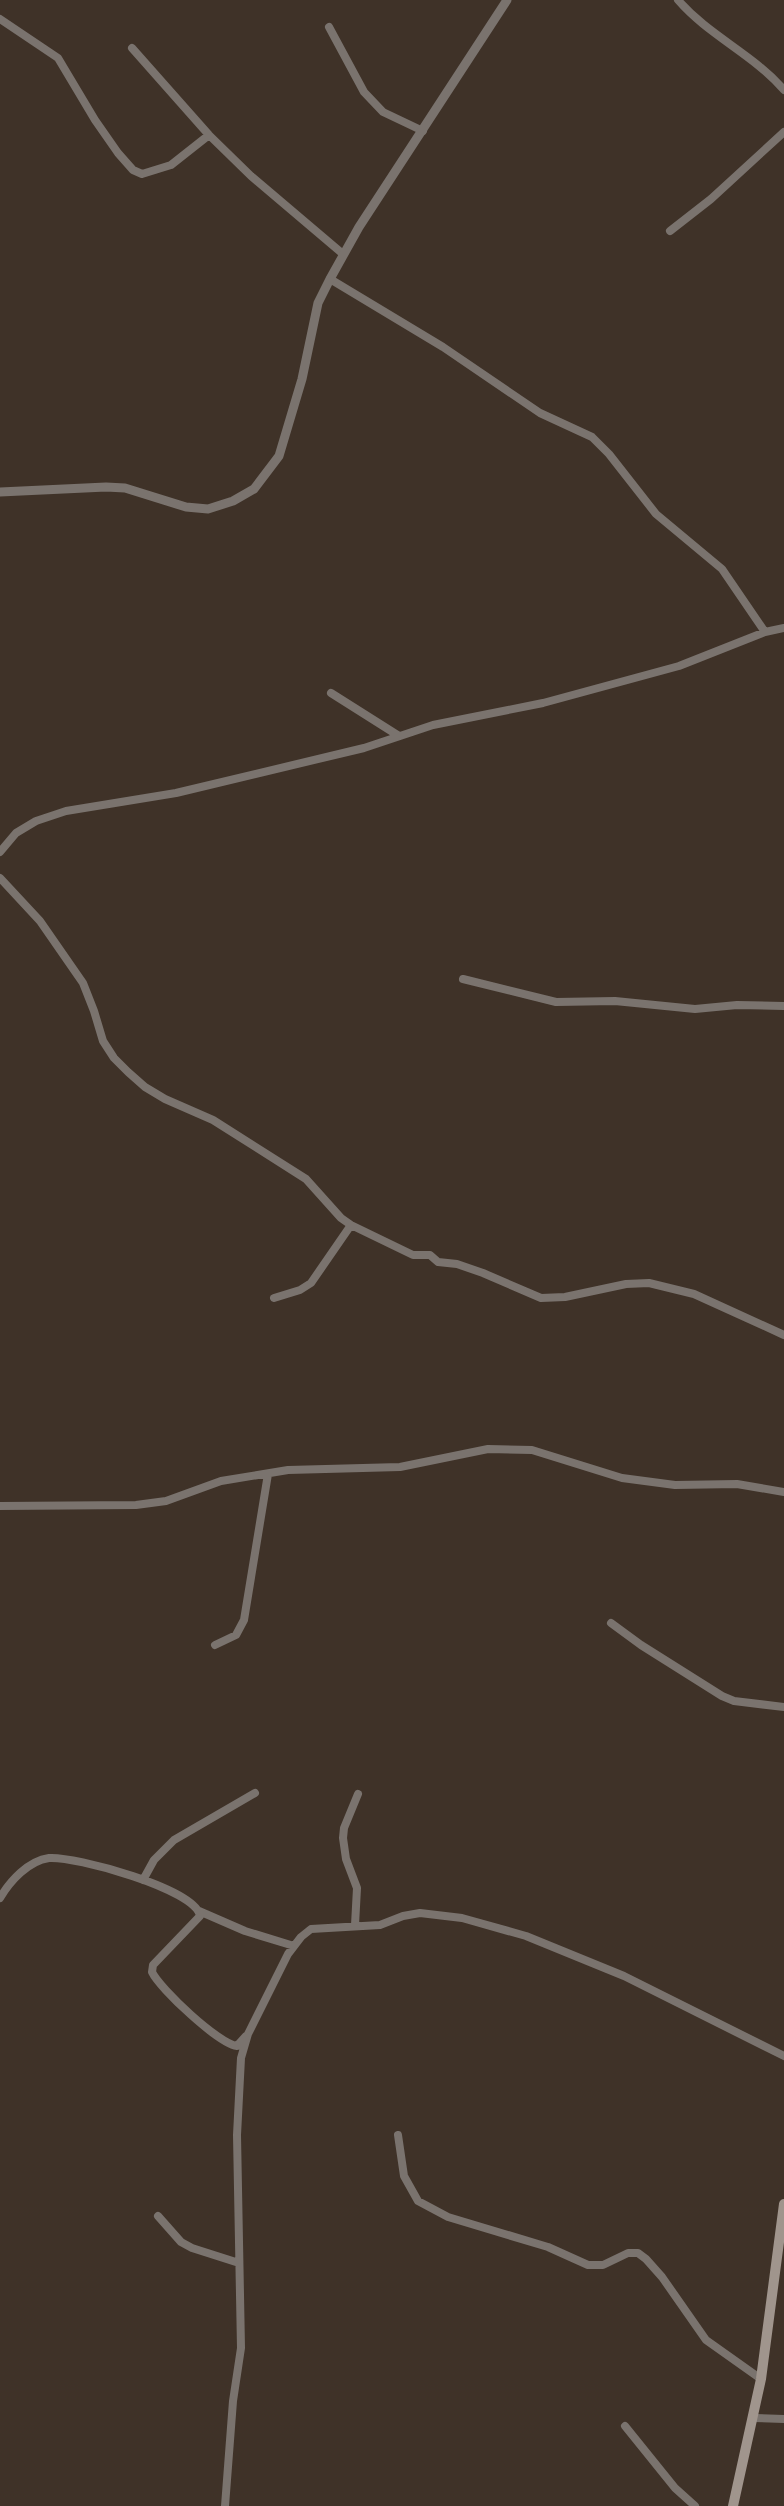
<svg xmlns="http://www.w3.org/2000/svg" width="784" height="2506" viewBox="0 0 784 2506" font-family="'Public Sans',sans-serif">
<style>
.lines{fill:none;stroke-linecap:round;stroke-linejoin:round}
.minor{stroke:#7a736e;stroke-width:8}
.tertiary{stroke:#7a736e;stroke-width:9}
.secondary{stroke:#a0958d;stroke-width:10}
</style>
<rect width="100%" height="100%" fill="#3f3228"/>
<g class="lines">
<path class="minor" d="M 678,0 C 709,36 753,54 784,90
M 0,19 L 58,58 L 95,120 L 118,153 L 133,170 L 142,174 L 171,165 L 209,135
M 329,27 L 364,92 L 383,112 L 423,131
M 132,48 L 209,135 L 251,176 L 343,254
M 670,231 L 711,199 L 784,132
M 330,279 L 443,347 L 540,413 L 592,437 L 609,454 L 656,514 L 722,569 L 765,632
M 331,693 L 399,736
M 0,852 L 16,833 L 36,821 L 66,811 L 176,793 L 364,748 L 433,725 L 543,703 L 679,666 L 765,632 L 784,628
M 0,878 L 40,921 L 83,983 L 94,1011 L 103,1041 L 114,1058 L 128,1072 L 145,1087 L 165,1099 L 213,1120 L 306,1179 L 341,1218 L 351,1225 L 413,1255 L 430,1255 L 438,1262 L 457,1264 L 483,1273 L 541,1298 L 565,1297 L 626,1284 L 649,1283 L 694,1294 L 784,1335
M 463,979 L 556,1002 L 615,1001 L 695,1009 L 737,1005 L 784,1006
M 274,1298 L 300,1290 L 311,1283 L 351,1225
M 0,1506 L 136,1505 L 166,1501 L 221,1481 L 288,1470 L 400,1467 L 488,1449 L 532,1450 L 622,1478 L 675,1485 L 737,1484 L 784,1492
M 611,1623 L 641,1645 L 722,1696 L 734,1701 L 784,1707
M 215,1645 L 236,1635 L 244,1620 L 268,1474
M 358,1794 L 344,1828 L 343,1838 L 346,1859 L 357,1888 L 355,1925 L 359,1926
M 143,1880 L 154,1860 L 174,1840 L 255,1793
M 0,1898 C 10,1881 28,1861 49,1858 C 75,1856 196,1889 200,1916 L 153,1965 L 152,1972 C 160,1989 219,2044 237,2046 L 246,2036
M 199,1911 L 245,1931 L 294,1946
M 398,2135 L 404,2176 L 418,2201 L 448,2217 L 548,2247 L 588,2265 L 603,2265 L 628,2253 L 638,2253 L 646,2259 L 662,2277 L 706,2340 L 761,2379
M 158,2216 L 181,2242 L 192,2248 L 239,2263
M 753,2418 L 784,2419
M 625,2426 L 675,2488 L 695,2506
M 225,2506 L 233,2401 L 241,2348 L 237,2135 L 241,2058 L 248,2034 L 288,1954 L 301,1937 L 311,1929 L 380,1925 L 403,1916 L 420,1913 L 462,1918 L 526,1936 L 624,1976 L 784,2056"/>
<path class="tertiary" d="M 0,492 L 106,487 L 125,488 L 186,507 L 208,509 L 233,501 L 254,489 L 279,456 L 302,379 L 318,303 L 330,279 L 359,227 L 507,0"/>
<path class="secondary" d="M 733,2506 L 761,2379 L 784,2204"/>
</g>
</svg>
